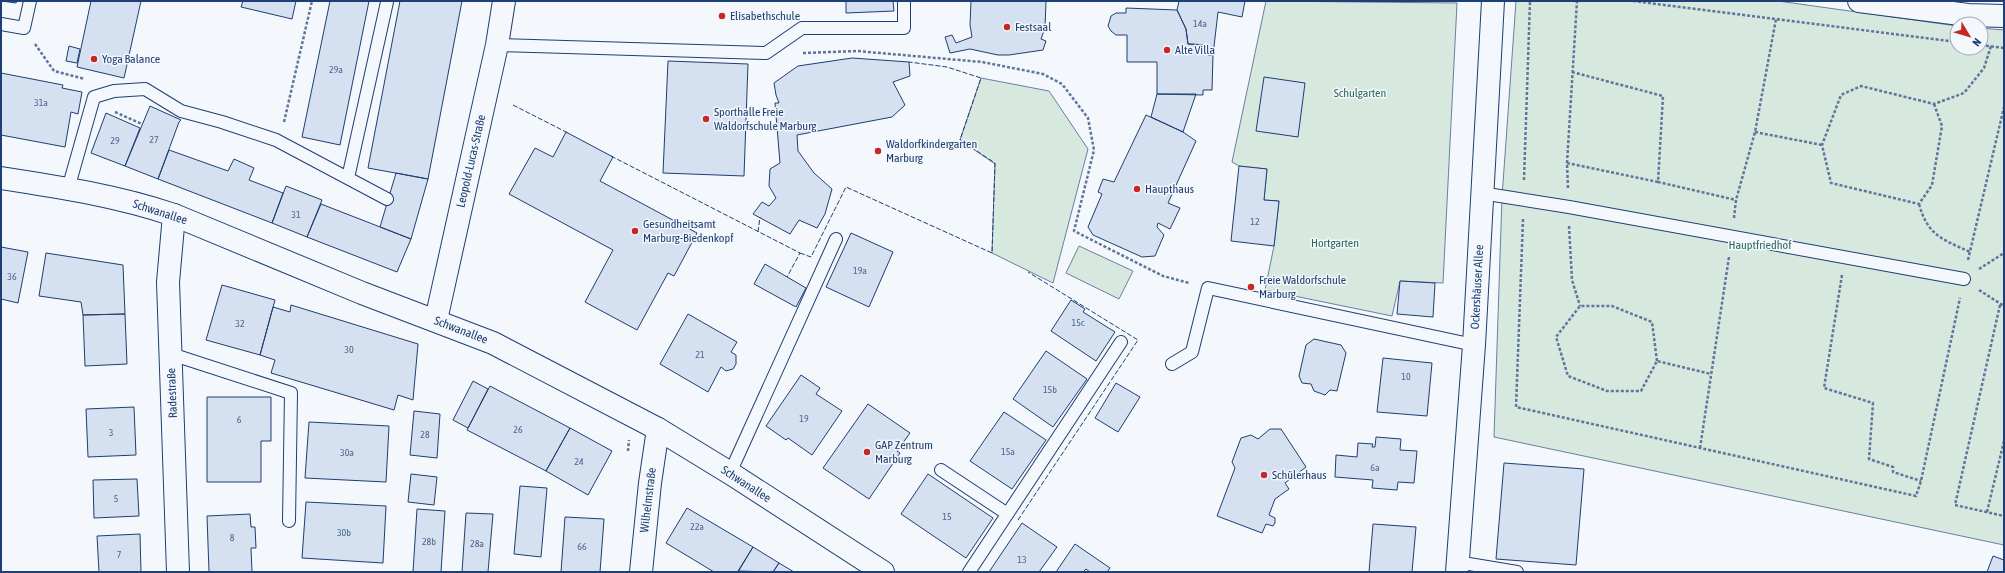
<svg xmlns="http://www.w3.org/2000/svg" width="2005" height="573" viewBox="0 0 2005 573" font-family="'Asap Condensed',sans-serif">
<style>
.green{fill:#d7e8df;stroke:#687fa3}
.building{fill:#d5e0f0;stroke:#1d3f73}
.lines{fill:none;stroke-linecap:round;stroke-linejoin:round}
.service-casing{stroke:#1d3f73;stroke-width:14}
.minor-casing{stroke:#1d3f73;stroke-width:24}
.tertiary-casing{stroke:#1d3f73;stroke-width:24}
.secondary-casing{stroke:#1d3f73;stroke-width:24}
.path{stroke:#5e769c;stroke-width:2.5;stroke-dasharray:3 2;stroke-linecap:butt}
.service{stroke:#f4f7fb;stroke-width:12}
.minor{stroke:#f4f7fb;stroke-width:22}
.tertiary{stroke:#f4f7fb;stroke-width:22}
.secondary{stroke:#f4f7fb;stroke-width:22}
.fence{stroke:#1d3f73;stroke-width:1;stroke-dasharray:5 2;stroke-linecap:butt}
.poi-dot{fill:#c62828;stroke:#f4f7fb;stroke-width:1.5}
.labels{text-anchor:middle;stroke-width:3;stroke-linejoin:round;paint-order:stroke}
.number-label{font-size:10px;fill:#4b6792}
.poi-label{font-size:12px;fill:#1d3f73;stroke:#f4f7fb;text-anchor:start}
.park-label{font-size:12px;fill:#2c6c60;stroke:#f4f7fb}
.street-label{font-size:12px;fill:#1d3f73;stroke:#f4f7fb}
</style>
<rect width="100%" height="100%" fill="#f4f7fb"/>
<path class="green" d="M 1266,1 L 1457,3 L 1443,283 L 1400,281 L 1392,316 L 1265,290 L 1274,246 L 1279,201 L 1264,200 L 1267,169 L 1239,166 L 1232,162 Z
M 1516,1 L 1778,1 L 1957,26 L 1957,48 L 1981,48 L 1981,28 L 2004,30 L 2004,545 L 1494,437 L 1502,197 Z
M 981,78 L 1049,91 L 1088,149 L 1053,283 L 992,253 L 995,164 L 960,140 Z
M 1079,246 L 1133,271 L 1119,299 L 1066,273 Z"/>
<path class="building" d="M 2,1 L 17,1 L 16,3 Z
M 91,1 L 141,1 L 124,78 L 77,67 Z
M 243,1 L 296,1 L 292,19 L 241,7 Z
M 330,1 L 369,1 L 340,145 L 302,137 Z
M 400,1 L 462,1 L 428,179 L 368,168 Z
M 846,1 L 893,1 L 894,11 L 846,13 Z
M 971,1 L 1046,1 L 1045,28 L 1041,39 L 1046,41 L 1043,50 L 1009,55 L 998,55 L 970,49 L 950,53 L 945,37 L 952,35 L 956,43 L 972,37 L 970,25 Z
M 1179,1 L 1245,1 L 1242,17 L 1218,12 L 1213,55 L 1208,55 L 1208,45 L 1188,44 L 1186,29 L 1177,10 Z
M 1126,8 L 1177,10 L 1186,29 L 1188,44 L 1208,45 L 1208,55 L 1213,55 L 1212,90 L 1203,90 L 1203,95 L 1157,94 L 1157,62 L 1127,62 L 1127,35 L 1116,35 L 1111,31 L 1108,26 L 1111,16 L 1116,13 L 1126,13 Z
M 69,46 L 80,49 L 77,63 L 66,61 Z
M 852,58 L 909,62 L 910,76 L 893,82 L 905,105 L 892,117 L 797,135 L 798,151 L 814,173 L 832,189 L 825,214 L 817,228 L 799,220 L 790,234 L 753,214 L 762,202 L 769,206 L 776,198 L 769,186 L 770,169 L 780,163 L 775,103 L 779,103 L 776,95 L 774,83 L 798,66 Z
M 668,61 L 748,64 L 744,176 L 663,173 Z
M 1,73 L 63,85 L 62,88 L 82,92 L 78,114 L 71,112 L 65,147 L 1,135 Z
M 1264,77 L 1305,83 L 1298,137 L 1256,131 Z
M 1157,94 L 1196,94 L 1183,132 L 1151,117 Z
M 150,106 L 181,120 L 179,122 L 158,179 L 125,166 Z
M 106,113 L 140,128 L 125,166 L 91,153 Z
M 1146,115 L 1183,132 L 1196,141 L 1168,203 L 1180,208 L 1170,229 L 1158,223 L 1157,227 L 1164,235 L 1155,256 L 1142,257 L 1093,235 L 1088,227 L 1102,194 L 1098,192 L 1103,179 L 1114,182 Z
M 566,132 L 613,157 L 600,181 L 697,233 L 674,276 L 668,273 L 637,330 L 585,302 L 613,250 L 509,194 L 535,148 L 553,157 Z
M 169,150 L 228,171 L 234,159 L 254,168 L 249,180 L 283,193 L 272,223 L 158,179 Z
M 1239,166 L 1267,169 L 1264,200 L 1279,201 L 1274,246 L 1231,241 Z
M 396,173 L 428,179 L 411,239 L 380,227 Z
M 286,186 L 322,200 L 307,237 L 272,223 Z
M 321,204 L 411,239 L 397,272 L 307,237 Z
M 851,233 L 893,252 L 869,307 L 826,287 Z
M 1,247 L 28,252 L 18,303 L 1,299 Z
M 46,253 L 123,265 L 125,314 L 83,315 L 81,302 L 39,296 Z
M 765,264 L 806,288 L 796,307 L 754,284 Z
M 1400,281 L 1435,283 L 1433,317 L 1397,314 Z
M 222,285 L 275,300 L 260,355 L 206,340 Z
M 1071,300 L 1085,309 L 1083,312 L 1115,332 L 1096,361 L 1051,331 Z
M 291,305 L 418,344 L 413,400 L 398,395 L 394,410 L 271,373 L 275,360 L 260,355 L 273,307 L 290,312 Z
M 125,314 L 127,364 L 85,366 L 83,315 Z
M 688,314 L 737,342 L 731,352 L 736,355 L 736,364 L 733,369 L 726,371 L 721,367 L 708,392 L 660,364 Z
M 1314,339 L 1341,345 L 1346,353 L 1337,391 L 1330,390 L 1325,395 L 1314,391 L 1311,384 L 1302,383 L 1299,376 L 1306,345 Z
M 1046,351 L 1087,379 L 1053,427 L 1013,399 Z
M 1383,358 L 1432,363 L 1427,416 L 1377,412 Z
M 801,375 L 820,388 L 816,394 L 842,411 L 812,455 L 788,438 L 786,440 L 766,426 Z
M 473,381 L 488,389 L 468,428 L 453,420 Z
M 1116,383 L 1140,397 L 1118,432 L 1095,418 Z
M 490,386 L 570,428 L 546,471 L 467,430 Z
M 207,397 L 271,397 L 271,441 L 261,441 L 261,482 L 207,482 Z
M 868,404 L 910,433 L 897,451 L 900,453 L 869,499 L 823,468 Z
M 134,407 L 136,455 L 88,457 L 86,409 Z
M 414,411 L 440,414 L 437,458 L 410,455 Z
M 1004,412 L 1046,440 L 1012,489 L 970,461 Z
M 309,422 L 389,426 L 386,482 L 305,478 Z
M 570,428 L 612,451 L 588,495 L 546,471 Z
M 1270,429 L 1281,429 L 1306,467 L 1285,483 L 1289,489 L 1275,499 L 1269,515 L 1275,518 L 1275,523 L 1273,526 L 1266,524 L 1262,533 L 1217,516 L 1235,468 L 1232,462 L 1241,438 L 1251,435 L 1258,439 Z
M 1376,437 L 1401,439 L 1400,450 L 1417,451 L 1414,483 L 1398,482 L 1397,490 L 1372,488 L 1373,480 L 1335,477 L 1336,455 L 1357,457 L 1358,443 L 1373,444 L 1372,447 L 1375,447 Z
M 1504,463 L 1584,469 L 1576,565 L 1496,559 Z
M 411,474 L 437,477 L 434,505 L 408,502 Z
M 928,474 L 993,518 L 966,558 L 901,514 Z
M 137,479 L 139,516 L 94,518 L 93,480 Z
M 520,486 L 547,488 L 541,557 L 514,554 Z
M 306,502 L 386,506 L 383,563 L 302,558 Z
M 687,508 L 753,547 L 738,572 L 714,572 L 666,543 Z
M 417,509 L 445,511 L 441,572 L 413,572 Z
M 466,513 L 493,514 L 488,572 L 462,572 Z
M 250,514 L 251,527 L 255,527 L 256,548 L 251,548 L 252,572 L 209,572 L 207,516 Z
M 565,517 L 604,519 L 600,572 L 561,572 Z
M 1022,523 L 1057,547 L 1039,572 L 989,572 Z
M 1373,524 L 1416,527 L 1412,572 L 1369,572 Z
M 140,534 L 141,572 L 99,572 L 97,536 Z
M 1075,544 L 1110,568 L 1107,572 L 1090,572 L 1086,569 L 1083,572 L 1056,572 Z
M 753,547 L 779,563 L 773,572 L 738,571 Z
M 1993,556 L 2004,560 L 2004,572 L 1987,572 Z
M 779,563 L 794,572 L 773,572 Z"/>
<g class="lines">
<g class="service-casing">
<path id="service" d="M 1,24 L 24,28 L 30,1
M 497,45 L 766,53 L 802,28 L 904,28 L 904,1
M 348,178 L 387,2
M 68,189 L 94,97 L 114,91 L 145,89 L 181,111 L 222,122 L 276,140 L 387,199
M 1481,193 L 1569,207 L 1964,279
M 171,354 L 291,393 L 289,521
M 1172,364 L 1192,352 L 1208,288 L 1474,345
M 941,470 L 1006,513
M 730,473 L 836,239
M 1457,562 L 1517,572
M 969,572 L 1121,342"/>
</g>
<g class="minor-casing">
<path id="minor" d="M 1859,1 L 1968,15 L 2004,16
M 174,215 L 168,282 L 178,572
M 436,320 L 497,45 L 504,1
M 641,572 L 650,483 L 658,429"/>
</g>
<g class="tertiary-casing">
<path id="tertiary" d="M 1457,572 L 1474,345 L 1493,1"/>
</g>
<g class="secondary-casing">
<path id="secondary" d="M 1,178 C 60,187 118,196 174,215 L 362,293 L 493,343 L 658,429 L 730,473 L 883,572"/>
</g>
<path class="path" d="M 1633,1 L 1957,42
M 35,44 L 54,71 L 85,79
M 1981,45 L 2004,48
M 803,53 L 857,51 L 982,62 L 1043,74 L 1062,84 L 1088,118 L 1094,150 L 1074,231 L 1163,276 L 1189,283
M 1572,72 L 1663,96 L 1658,182 L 1736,200
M 1934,104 L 1942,126 L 1932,185 L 1919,204 L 1831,183 L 1822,145 L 1841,95 L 1861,86 L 1934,104 L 1964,93 L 1984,68 L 1991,46
M 115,112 L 142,124
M 284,122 L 312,1
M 1755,132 L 1822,145
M 1567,163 L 1658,182
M 1524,180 L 1530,1
M 1568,188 L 1567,163 L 1577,1
M 1919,204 C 1928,236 1942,239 1970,252
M 1734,218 L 1736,200 L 1755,132 L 1776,19
M 1523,219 L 1516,407 L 1916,496 L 1921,481 L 1960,298
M 1569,226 L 1572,280 L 1580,306
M 1968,260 L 2004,107
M 1979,269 L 2004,253
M 1842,275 L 1824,388 L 1873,403 L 1869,459 L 1893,467 L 1893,472 L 1921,481
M 1979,290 L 2004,306
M 2000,305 L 1955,505 L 2004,516
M 1657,361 L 1652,322 L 1612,306 L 1580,306 L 1556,337 L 1568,376 L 1607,391 L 1641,391 L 1657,361 L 1711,374
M 1700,448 L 1729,257
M 628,451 L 629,440
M 1987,512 L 2004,441"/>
<use href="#service" class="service"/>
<use href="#minor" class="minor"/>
<use href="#tertiary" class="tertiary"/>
<use href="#secondary" class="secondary"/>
<path class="fence" d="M 513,105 L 568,133
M 611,156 L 800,253 L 787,277
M 758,232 L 760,217
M 800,253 L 811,257 L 846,187 L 992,253 L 995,163 L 960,140 L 981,78 L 947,67 L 909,62
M 1018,520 L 1138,340 L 1028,272"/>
</g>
<g class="poi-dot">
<circle cx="722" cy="16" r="4"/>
<circle cx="1007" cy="27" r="4"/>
<circle cx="1167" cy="50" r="4"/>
<circle cx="94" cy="59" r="4"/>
<circle cx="706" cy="119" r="4"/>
<circle cx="878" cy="151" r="4"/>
<circle cx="1137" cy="189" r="4"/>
<circle cx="635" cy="231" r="4"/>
<circle cx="1251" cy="287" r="4"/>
<circle cx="867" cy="452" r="4"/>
<circle cx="1264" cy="475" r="4"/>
</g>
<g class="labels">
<g class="number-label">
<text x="1200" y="27">14a</text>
<text x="336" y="73">29a</text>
<text x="41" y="106">31a</text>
<text x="154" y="143">27</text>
<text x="115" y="144">29</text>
<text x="296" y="218">31</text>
<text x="1255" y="225">12</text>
<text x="860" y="274">19a</text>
<text x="12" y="280">36</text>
<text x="1078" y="326">15c</text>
<text x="240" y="327">32</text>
<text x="349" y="353">30</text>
<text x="700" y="358">21</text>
<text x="1406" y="380">10</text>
<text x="1050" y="393">15b</text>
<text x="804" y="422">19</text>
<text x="239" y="423">6</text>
<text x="518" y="433">26</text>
<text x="111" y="436">3</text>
<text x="425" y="438">28</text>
<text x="1008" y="455">15a</text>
<text x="347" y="456">30a</text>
<text x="579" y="465">24</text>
<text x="1375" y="471">6a</text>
<text x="116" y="502">5</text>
<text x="947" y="520">15</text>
<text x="697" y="530">22a</text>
<text x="344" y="536">30b</text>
<text x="232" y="541">8</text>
<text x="429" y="545">28b</text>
<text x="477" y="547">28a</text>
<text x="582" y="550">66</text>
<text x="119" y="558">7</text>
<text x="1022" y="563">13</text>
</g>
<g class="poi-label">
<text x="730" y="20">Elisabethschule</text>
<text x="1015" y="31">Festsaal</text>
<text x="1175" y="54">Alte Villa</text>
<text x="102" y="63">Yoga Balance</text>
<text x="714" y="116">Sporthalle Freie<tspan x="714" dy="14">Waldorfschule Marburg</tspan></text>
<text x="886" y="148">Waldorfkindergarten<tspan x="886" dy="14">Marburg</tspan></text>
<text x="1145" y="193">Haupthaus</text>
<text x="643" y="228">Gesundheitsamt<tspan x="643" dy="14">Marburg-Biedenkopf</tspan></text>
<text x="1259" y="284">Freie Waldorfschule<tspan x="1259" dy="14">Marburg</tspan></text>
<text x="875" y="449">GAP Zentrum<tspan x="875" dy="14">Marburg</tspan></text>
<text x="1272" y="479">Schülerhaus</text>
</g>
<g class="park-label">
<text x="1360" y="97">Schulgarten</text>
<text x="1335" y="247">Hortgarten</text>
<text x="1760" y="249">Hauptfriedhof</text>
</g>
<g class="street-label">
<text transform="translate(471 161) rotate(-77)" y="4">Leopold-Lucas-Straße</text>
<text transform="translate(160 212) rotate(18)" y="4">Schwanallee</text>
<text transform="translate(1477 287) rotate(-87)" y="4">Ockershäuser Allee</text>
<text transform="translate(461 330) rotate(21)" y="4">Schwanallee</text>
<text transform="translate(172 393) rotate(-92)" y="4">Radestraße</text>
<text transform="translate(746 484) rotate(33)" y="4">Schwanallee</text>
<text transform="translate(648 500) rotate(-83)" y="4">Wilhelmstraße</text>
</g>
</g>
<rect width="2005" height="573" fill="none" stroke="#1d3f73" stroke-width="4"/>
<g transform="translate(1969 36) rotate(128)"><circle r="19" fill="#f4f7fb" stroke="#9eadc5"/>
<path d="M0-3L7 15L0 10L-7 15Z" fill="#c62828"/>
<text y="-6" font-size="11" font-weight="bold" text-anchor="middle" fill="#1d3f73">N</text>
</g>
</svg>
